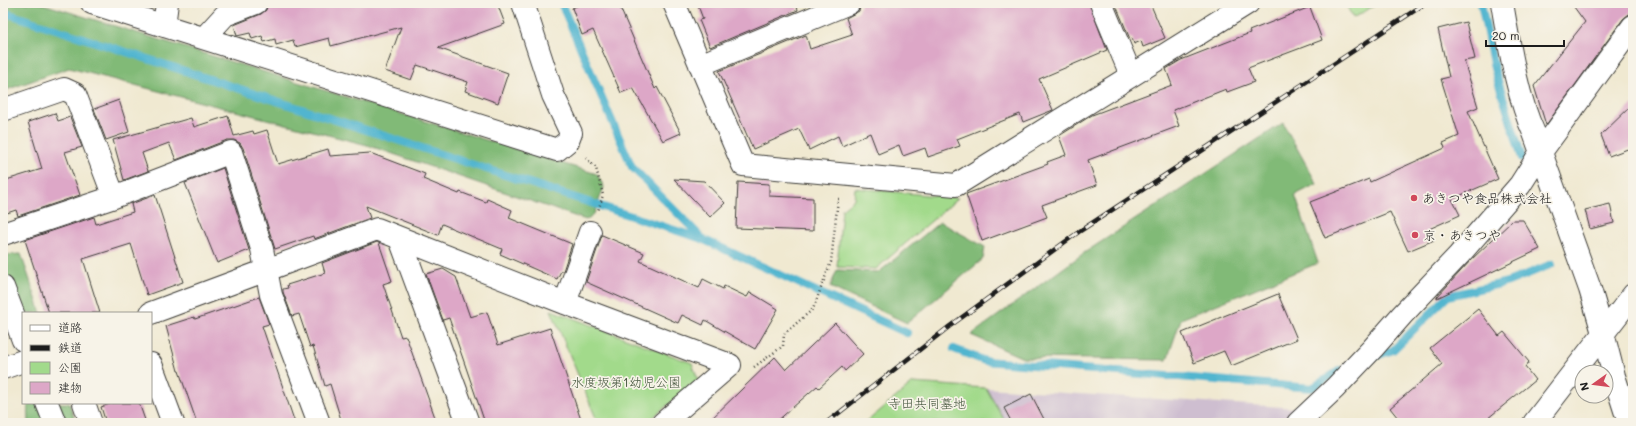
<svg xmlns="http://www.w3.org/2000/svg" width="1636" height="426" viewBox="0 0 1636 426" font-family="Mali,'Klee One',sans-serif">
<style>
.industrial{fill:#cebed0}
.green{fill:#a2da8b;stroke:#5f7b54}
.forest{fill:#81ba77;stroke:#4e6b4a}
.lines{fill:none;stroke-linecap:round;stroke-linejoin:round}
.stream{stroke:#51b5cf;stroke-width:8}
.building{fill:#dda7c7}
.street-casing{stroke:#3c3b37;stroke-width:24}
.secondary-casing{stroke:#3c3b37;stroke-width:24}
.primary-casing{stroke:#3c3b37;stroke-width:24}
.path{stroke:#3c3b37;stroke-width:2.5;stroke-dasharray:1 3;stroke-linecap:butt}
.street{stroke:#fff;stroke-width:22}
.secondary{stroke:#fff;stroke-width:22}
.primary{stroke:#fff;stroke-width:22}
.rail-casing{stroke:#1c1c1c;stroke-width:4.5}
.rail{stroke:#f7f3e8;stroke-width:3;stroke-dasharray:9;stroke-linecap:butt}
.poi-dot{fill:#d1495b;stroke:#f7f3e8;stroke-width:1.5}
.labels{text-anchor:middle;stroke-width:3.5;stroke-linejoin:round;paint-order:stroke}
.poi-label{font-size:13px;fill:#1c1c1c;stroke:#f7f3e8;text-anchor:start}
.park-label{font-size:13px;fill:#44553d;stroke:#f7f3e8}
</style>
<rect width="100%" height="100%" fill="#f7f3e8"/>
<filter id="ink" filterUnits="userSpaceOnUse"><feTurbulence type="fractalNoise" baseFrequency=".025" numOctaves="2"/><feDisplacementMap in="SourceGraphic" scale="8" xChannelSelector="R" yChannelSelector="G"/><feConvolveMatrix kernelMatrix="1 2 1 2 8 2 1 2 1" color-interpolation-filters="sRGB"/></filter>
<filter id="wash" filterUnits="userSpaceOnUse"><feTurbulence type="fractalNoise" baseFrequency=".012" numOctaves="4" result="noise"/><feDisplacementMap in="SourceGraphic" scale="16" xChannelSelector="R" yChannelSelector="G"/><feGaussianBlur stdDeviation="0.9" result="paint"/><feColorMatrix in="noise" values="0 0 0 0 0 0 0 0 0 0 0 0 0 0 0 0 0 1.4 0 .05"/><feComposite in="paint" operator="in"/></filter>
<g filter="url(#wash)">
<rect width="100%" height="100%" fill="#f0e9d1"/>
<path class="industrial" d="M 986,388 L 1299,408 L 1282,423 L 1006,423 Z"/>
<path class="green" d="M 1345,3 L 1379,3 L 1353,18 Z
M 855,188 L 958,198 L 876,269 L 837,267 L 842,209 L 854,199 Z
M 551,310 L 692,363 L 698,380 L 646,423 L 598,423 Z
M 913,383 L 986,388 L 1006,423 L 865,423 Z"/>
<path class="forest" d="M 3,3 L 40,3 L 597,174 L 604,187 L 594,214 L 586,220 L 367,145 L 69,68 L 3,91 Z
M 1283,123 L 1317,184 L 1295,195 L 1318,263 L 1181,319 L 1167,360 L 1023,358 L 971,335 L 1084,253 Z
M 940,222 L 985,247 L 983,259 L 907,323 L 830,287 L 837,270 L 879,272 Z
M 21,254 L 41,313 L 23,313 L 23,320 L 3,267 L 3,255 Z
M 28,403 L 69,403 L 76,423 L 29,423 Z"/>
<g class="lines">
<path class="stream" d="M 561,3 L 632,167 L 702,238
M 1481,3 L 1494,68 L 1522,158
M 3,12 L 702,239 L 907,333
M 954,349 L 985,361 L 1312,388 L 1340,370
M 1373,357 L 1393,350 L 1448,296 L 1508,282 L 1552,264"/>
</g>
<g id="blocks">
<path class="building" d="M 268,3 L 497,3 L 505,24 L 438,48 L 508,73 L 498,103 L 465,91 L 468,82 L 417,65 L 411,80 L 385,71 L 401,27 L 331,46 L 329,38 L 295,47 L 293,40 L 276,45 L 275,39 L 264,42 L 262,36 L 252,39 L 250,33 L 237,36 L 234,25 L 261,14 L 266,10 Z
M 584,3 L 618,3 L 655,89 L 657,87 L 681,133 L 663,141 L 633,88 L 621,93 L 593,30 L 582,35 L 572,8 Z
M 697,3 L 796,3 L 798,10 L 710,47 L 699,20 L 703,19 Z
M 861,3 L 1089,3 L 1107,50 L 1039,79 L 1053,110 L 1023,122 L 1020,114 L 957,139 L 960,146 L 928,157 L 925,148 L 903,156 L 899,145 L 878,154 L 870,133 L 842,146 L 838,136 L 809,150 L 799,129 L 753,149 L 719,71 L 806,35 L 810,49 L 852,35 L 846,18 L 859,11 Z
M 1115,3 L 1150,3 L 1165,38 L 1143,47 L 1141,41 L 1134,44 L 1132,38 L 1130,39 Z
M 1571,3 L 1633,3 L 1633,9 L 1629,14 L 1623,19 L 1546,125 L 1534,86 L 1585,22 Z
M 1310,7 L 1322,40 L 1248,68 L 1254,82 L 1227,92 L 1226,89 L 1173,110 L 1179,126 L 1088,160 L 1097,185 L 1042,205 L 1047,217 L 982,241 L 966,194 L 1048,164 L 1047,162 L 1066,155 L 1059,136 L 1092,115 L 1172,85 L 1166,69 L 1181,60 L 1250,33 L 1249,31 Z
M 1466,22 L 1475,59 L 1464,61 L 1478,107 L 1468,111 L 1498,179 L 1452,199 L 1460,215 L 1429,229 L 1434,240 L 1408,251 L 1390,212 L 1325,238 L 1310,202 L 1369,179 L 1370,182 L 1445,148 L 1443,143 L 1459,136 L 1441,79 L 1449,77 L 1438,29 Z
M 119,100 L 129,132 L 106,140 L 94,109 Z
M 1633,104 L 1633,147 L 1609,156 L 1601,135 Z
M 55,113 L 58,121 L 70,117 L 82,147 L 65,152 L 80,195 L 18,216 L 16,210 L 7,213 L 3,200 L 3,181 L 42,169 L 28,122 Z
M 228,116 L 234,136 L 253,131 L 254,134 L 267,130 L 278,164 L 328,149 L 330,156 L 370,153 L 425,174 L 423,179 L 459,194 L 460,192 L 486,202 L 487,199 L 512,210 L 509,218 L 572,244 L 563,271 L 561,271 L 557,279 L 500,254 L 502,249 L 442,224 L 438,235 L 366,206 L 370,218 L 314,239 L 313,236 L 275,249 L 243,148 L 240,143 L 234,140 L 227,140 L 176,160 L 169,143 L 142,153 L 148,171 L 124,180 L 113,140 L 191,118 L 194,127 Z
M 223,168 L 249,250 L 217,263 L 185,183 Z
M 674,179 L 704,181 L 725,203 L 710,217 Z
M 738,182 L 769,184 L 769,196 L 813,198 L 813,231 L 736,228 Z
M 155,195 L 183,282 L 147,295 L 131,244 L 83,259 L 100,313 L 49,313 L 25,240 L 94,217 L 96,224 L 133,212 L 131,204 Z
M 1610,204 L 1614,223 L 1590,229 L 1585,210 Z
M 1513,220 L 1523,220 L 1540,249 L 1437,298 L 1437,297 L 1471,260 Z
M 602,235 L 644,253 L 640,261 L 699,288 L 703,279 L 723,289 L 724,286 L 747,297 L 750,292 L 778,309 L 755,349 L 705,320 L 703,325 L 682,315 L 678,323 L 586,282 Z
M 377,242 L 379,243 L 392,281 L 383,284 L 401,337 L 406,336 L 437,423 L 342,423 L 330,384 L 325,386 L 313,346 L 310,347 L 299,314 L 292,316 L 283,292 L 283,289 L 288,288 L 287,285 L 325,273 L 322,263 Z
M 443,269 L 456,277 L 470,317 L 487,312 L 498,345 L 550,328 L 582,423 L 485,423 L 449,318 L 443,320 L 426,274 Z
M 1278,294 L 1297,339 L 1231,366 L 1224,351 L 1194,363 L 1182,333 Z
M 259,297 L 269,324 L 262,326 L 295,423 L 197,423 L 179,371 L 178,371 L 166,326 L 194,317 L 195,319 Z
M 1478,309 L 1499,336 L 1504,332 L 1529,362 L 1525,367 L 1535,380 L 1482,423 L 1402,423 L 1390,408 L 1442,364 L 1430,348 Z
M 835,323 L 863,354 L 845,371 L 842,367 L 819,388 L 817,386 L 775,423 L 707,423 L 775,357 L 786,370 Z
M 1031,394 L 1046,423 L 1012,423 L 1004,408 Z
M 113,403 L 139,403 L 146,423 L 106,423 L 101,407 Z"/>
</g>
</g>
<g filter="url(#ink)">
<use href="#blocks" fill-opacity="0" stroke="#3c3b37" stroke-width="1"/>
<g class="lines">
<g class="street-casing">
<path id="street" d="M 92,3 L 557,150 L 568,141 L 571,133 L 553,95 L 523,3
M 674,3 L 743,165 L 956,185 L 1248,3
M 1101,3 L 1131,75
M 1502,3 C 1509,43 1517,97 1534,133 L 1590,289 L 1603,333
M 164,26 L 167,3
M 204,38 L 225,15 L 256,3
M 700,65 L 849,3
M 3,110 L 64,89 L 75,94 L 114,197
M 3,234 L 114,197 L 231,152 L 262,249 L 271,295 L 319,423
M 400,239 L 468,423
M 3,287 L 23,340
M 565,303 L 590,232
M 151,313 L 377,229 L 565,303 L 730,365 L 663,423
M 151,364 L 173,423
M 3,368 L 23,361
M 47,403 L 55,423
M 84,403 L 91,423
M 1298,423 L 1335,388 L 1373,348 L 1402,315 L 1459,255 L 1520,185 L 1541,152 L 1633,26"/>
</g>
<g class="secondary-casing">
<path id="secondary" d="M 1603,333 L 1614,376 L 1629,423"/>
</g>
<g class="primary-casing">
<path id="primary" d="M 1534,423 L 1633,295"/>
</g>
<path class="path" d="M 586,158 L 596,168 L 603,195 L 598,211
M 754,367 L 783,346 L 784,334 L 813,309 L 831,262 L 838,199 L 839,199"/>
<use href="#street" class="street"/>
<use href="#secondary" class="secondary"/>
<use href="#primary" class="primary"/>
<g class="rail-casing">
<path id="rail" d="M 826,423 L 950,326 L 1080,231 L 1426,3"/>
</g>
<use href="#rail" class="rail"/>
</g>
</g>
<g class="poi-dot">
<circle cx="1414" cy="198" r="4"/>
<circle cx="1415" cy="235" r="4"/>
</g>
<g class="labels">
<g class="poi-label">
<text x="1422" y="203">あきつや食品株式会社</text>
<text x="1423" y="240">京・あきつや</text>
</g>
<g class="park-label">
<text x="626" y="387">水度坂第1幼児公園</text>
<text x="927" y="408">寺田共同墓地</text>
</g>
</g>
<rect width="1636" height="426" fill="none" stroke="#f7f3e8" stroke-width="16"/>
<rect x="22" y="312" width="130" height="92" fill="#f7f3e8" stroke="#9f9d96"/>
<rect x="30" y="325" width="20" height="6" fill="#ffffff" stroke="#9f9d96"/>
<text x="58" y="332" font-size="12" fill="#1c1c1c">道路</text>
<rect x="30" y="345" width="20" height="6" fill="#1c1c1c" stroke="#9f9d96"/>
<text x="58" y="352" font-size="12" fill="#1c1c1c">鉄道</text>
<rect x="30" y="362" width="20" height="12" fill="#a2da8b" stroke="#9f9d96"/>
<text x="58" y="372" font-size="12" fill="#1c1c1c">公園</text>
<rect x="30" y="382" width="20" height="12" fill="#dda7c7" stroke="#9f9d96"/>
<text x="58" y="392" font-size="12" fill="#1c1c1c">建物</text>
<g transform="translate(1594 384) rotate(256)"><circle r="19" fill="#f7f3e8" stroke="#9f9d96"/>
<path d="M0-3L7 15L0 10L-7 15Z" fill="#d1495b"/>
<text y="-6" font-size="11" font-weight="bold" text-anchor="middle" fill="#1c1c1c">N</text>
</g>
<path d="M1486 40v6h78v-6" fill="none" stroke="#1c1c1c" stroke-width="2"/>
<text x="1492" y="40" font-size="12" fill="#1c1c1c" stroke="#f7f3e8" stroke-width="3" paint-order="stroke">20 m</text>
</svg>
